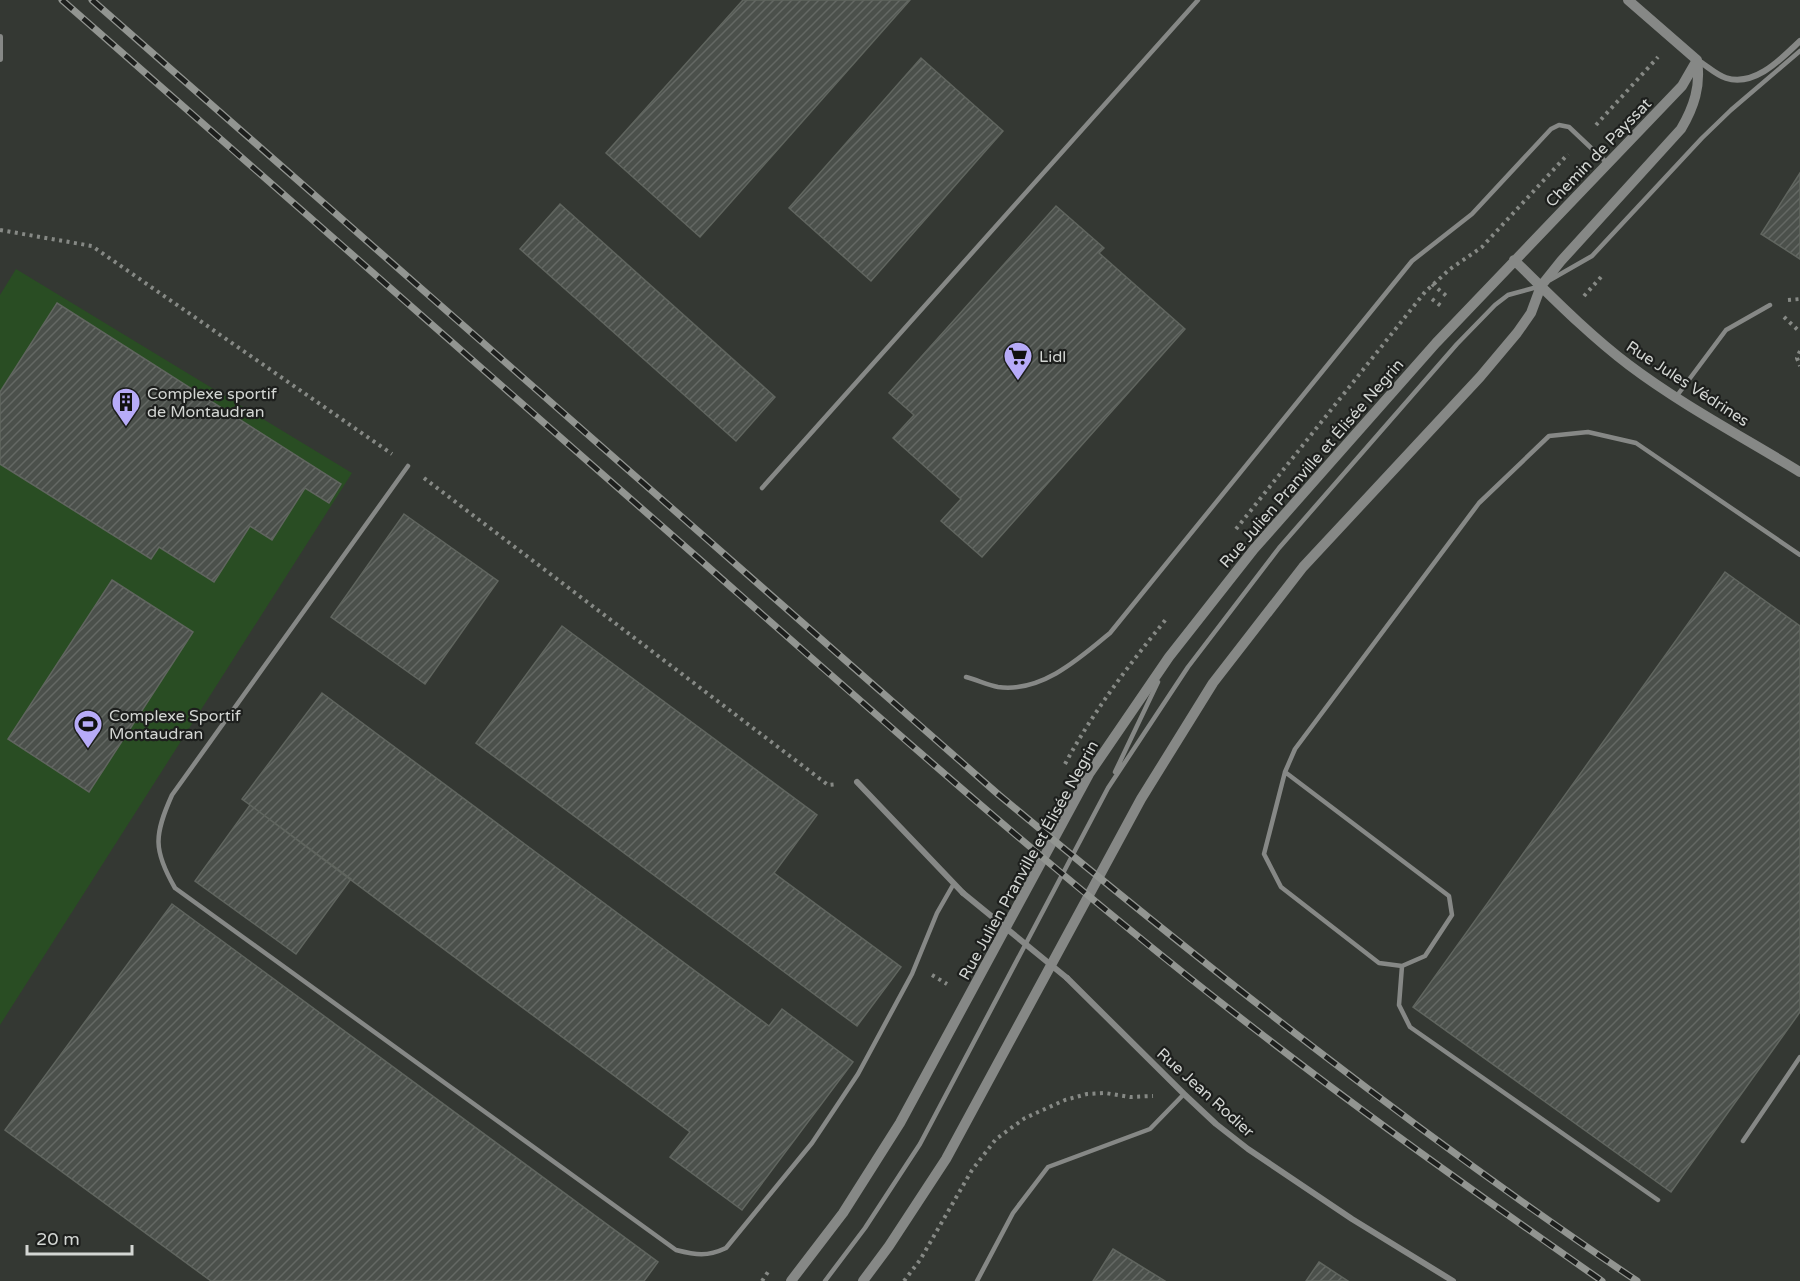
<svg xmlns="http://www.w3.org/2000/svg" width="1800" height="1281" viewBox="0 0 1800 1281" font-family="'Varela Round',sans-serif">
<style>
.grass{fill:#294d23}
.building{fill:url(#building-hatch);stroke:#60655f;stroke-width:1.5}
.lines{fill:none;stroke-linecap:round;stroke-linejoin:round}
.path{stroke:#868985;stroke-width:4;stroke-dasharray:3 4.5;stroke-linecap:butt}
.service{stroke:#868886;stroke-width:4.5}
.minor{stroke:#868886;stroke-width:6}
.tertiary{stroke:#868886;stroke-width:10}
.rail-casing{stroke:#929591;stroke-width:7}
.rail{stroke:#1d1f1d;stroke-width:4.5;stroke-dasharray:14;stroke-linecap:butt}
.minor-bridge{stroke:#868886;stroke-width:6}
.labels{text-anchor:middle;stroke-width:4.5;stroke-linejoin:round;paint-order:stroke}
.street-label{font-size:16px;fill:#d3d6d3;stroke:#1d1f1d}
.poi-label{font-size:16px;fill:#d3d6d3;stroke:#1d1f1d;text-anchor:start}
</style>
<defs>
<pattern id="building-hatch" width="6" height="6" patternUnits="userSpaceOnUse" patternTransform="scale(1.5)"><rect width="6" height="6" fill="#4b504b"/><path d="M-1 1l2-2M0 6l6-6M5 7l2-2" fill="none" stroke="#646864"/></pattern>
</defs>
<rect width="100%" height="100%" fill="#343833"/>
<path class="grass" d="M 16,269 L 352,473 L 0,1025 L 0,295 Z"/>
<path class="building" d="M 743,0 L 910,0 L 700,237 L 606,153 Z
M 921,58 L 1003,131 L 871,281 L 789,208 Z
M 1800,173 L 1800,259 L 1761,234 Z
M 560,204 L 775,397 L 736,441 L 520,249 Z
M 1056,206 L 1104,248 L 1099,253 L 1185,329 L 982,557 L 941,521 L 961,499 L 893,438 L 914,415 L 889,393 Z
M 57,303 L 341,484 L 329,503 L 305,488 L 272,540 L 250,526 L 214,582 L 159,547 L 151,559 L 0,464 L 0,392 Z
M 404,514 L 498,581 L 425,684 L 331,617 Z
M 1725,572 L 1800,626 L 1800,1012 L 1671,1192 L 1413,1007 Z
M 112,580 L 193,632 L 89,792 L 8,739 Z
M 562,626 L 817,815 L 774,873 L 901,967 L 857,1026 L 476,743 Z
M 322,693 L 769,1026 L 782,1009 L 853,1062 L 742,1210 L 670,1157 L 690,1132 L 242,799 Z
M 250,805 L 351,879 L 296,954 L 195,881 Z
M 172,904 L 658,1262 L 644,1281 L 211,1281 L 5,1130 Z
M 1113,1249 L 1165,1281 L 1093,1281 Z
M 1319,1262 L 1348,1281 L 1306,1281 Z"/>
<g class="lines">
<path class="path" d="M 1596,125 L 1658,57
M 0,230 L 92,246 L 392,454
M 1432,284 L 1449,298
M 1584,296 L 1601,277
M 1432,299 L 1441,306
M 1788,300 L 1800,299
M 1784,317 L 1800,332
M 1800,351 L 1797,358 L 1800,366
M 424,478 L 828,785 L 838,784
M 1236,529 L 1425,292 L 1450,269 L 1482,247 L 1568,154
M 1065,764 C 1094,710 1129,665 1167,618
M 932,975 L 947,984
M 762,1281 L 768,1272
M 904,1281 L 920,1260 L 972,1170 L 996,1139 L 1025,1118 L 1065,1100 L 1087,1094 L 1105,1093 L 1130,1097 L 1153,1096"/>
<path class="service" d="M 1550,280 L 1592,256 L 1702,138 L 1731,110 L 1800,51
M 1676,397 L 1726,330 L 1770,305
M 408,466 L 172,795 C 154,835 153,850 175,888 L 676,1250 C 696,1255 707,1257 726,1248 L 812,1143 L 858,1074 L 912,974 L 937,913 L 953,885
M 762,488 L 1198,0
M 966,677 C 977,680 988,685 998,687 C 1041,693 1079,659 1110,633 L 1412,261 L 1472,214 L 1551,129 L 1559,125 L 1569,127 L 1607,163
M 1115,772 L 1158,682
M 1285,772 L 1449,896 L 1452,915 L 1425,956 L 1402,966 L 1379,963 L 1281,887 L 1264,854 L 1285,772 L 1295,749 L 1479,503 L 1549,436 L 1588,432 L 1636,443 L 1800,555
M 1402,966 L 1399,1005 L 1410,1027 L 1658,1200
M 1743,1141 L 1800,1057
M 825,1281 L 865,1228 L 920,1144 L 1108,788 L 1188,667 L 1279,548 L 1457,344 L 1495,305 L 1508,295 L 1541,286
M 977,1281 L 1013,1213 L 1048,1167 L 1150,1129 L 1184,1094"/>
<path class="minor" d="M 0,37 L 0,59
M 1697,60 C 1706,65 1716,75 1726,78 C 1755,87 1781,59 1800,41
M 857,782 L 963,893
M 1067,978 L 1184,1094 L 1216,1124 L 1248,1149 L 1352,1219 L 1453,1281"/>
<path class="tertiary" d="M 1628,0 L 1697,60
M 1514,260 C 1551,296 1588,334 1629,365 C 1682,405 1743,437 1800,472
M 791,1281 L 843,1213 L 900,1123 L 1089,774 L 1169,657 L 1254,549 L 1436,343 L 1682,86 L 1697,60
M 863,1281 L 889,1246 L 946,1159 L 1141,799 L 1213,683 L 1303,567 L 1480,377 L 1517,333 L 1531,313 L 1541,286 L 1561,261 L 1681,129 C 1694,107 1701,86 1697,60"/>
<g class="rail-casing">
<path id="rail" d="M 62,0 C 274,186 486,372 698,558 C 882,720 1065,883 1260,1033 C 1371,1119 1486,1200 1602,1281
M 92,0 L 999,795 C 1205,966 1415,1132 1637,1281"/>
</g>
<use href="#rail" class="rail"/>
<path class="minor-bridge" d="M 963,893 L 1067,978"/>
</g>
<defs>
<g id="supermarket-pin" transform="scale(1.5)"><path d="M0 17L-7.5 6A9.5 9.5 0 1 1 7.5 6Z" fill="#b7abf8" stroke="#1d1f1d"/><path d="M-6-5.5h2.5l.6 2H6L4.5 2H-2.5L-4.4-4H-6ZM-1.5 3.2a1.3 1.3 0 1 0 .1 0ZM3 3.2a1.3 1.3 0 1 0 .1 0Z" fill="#111"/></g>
<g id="building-pin" transform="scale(1.5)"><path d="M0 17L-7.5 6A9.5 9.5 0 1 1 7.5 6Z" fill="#b7abf8" stroke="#1d1f1d"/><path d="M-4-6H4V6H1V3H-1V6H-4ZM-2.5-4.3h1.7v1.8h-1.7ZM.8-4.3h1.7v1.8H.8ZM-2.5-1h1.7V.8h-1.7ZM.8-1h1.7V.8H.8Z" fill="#111"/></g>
<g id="stadium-pin" transform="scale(1.5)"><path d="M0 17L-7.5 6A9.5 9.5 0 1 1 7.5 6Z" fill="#b7abf8" stroke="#1d1f1d"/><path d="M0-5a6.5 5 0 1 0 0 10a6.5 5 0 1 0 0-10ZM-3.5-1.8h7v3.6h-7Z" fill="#111"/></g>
</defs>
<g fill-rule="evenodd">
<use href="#supermarket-pin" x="1018" y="356"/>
<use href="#building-pin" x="126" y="402"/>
<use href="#stadium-pin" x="88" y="724"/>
</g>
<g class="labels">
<g class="street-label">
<text transform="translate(1598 152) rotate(-46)" y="6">Chemin de Payssat</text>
<text transform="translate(1688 383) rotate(33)" y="6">Rue Jules Védrines</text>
<text transform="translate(1311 463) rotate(-49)" y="6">Rue Julien Pranville et Élisée Negrin</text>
<text transform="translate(1028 860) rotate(-61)" y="6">Rue Julien Pranville et Élisée Negrin</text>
<text transform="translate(1206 1092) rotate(42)" y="6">Rue Jean Rodier</text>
</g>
<g class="poi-label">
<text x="1039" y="362">Lidl</text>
<text x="147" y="399">Complexe sportif<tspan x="147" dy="18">de Montaudran</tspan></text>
<text x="109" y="721">Complexe Sportif<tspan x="109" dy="18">Montaudran</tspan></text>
</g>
</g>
<path d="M27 1245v9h105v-9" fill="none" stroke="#d3d6d3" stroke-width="3"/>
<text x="36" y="1245" font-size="18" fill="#d3d6d3" stroke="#1d1f1d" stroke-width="4.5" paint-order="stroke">20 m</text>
</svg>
